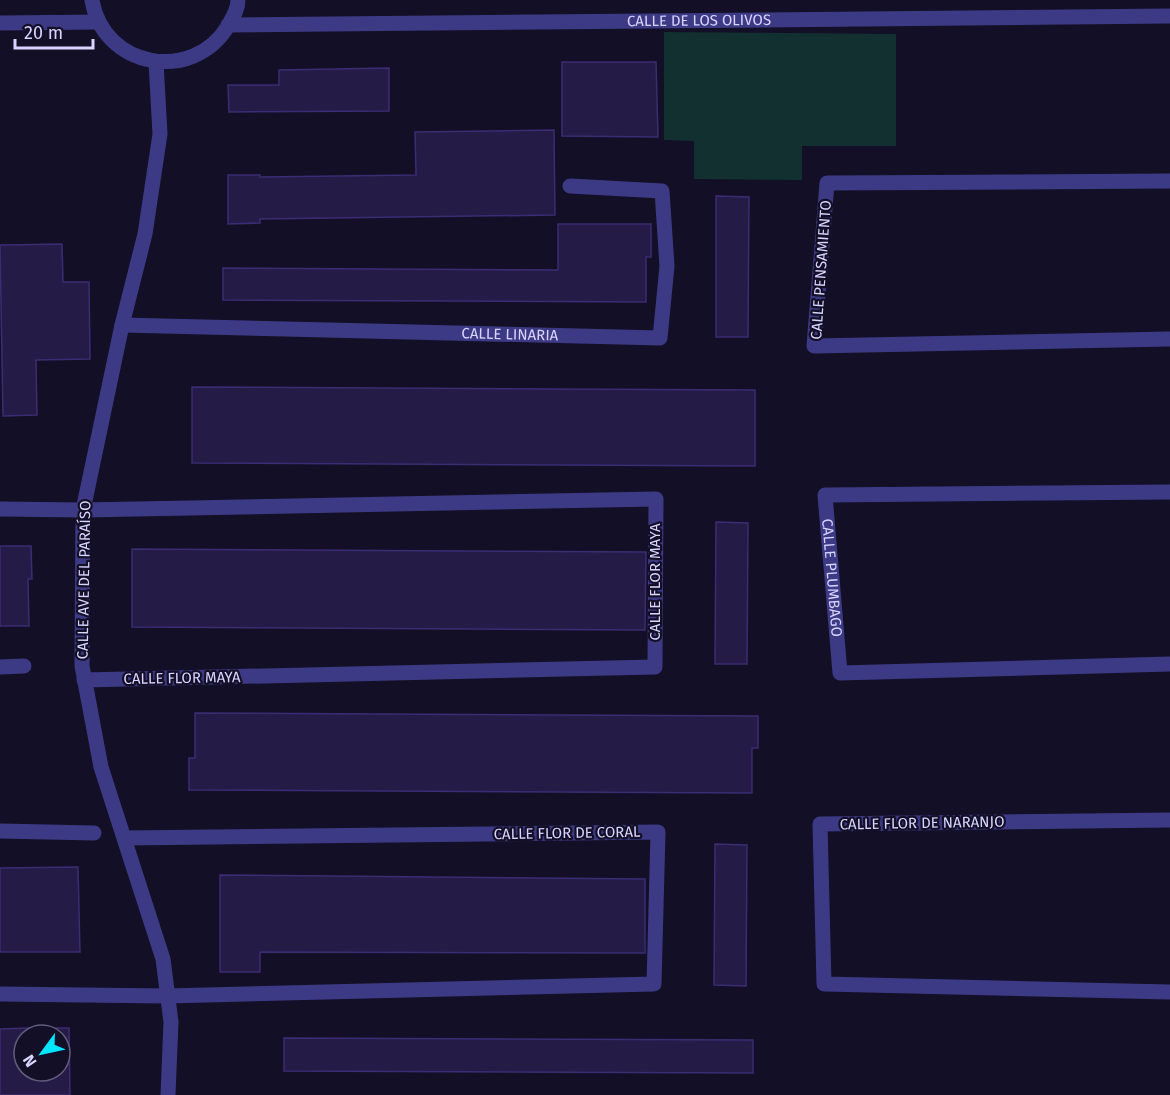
<svg xmlns="http://www.w3.org/2000/svg" width="1170" height="1095" viewBox="0 0 1170 1095" font-family="'Fira Sans',sans-serif">
<style>
.green{fill:#12302f}
.building{fill:#241b47;stroke:#3b2d73;stroke-width:1.5;fill-rule:evenodd}
.lines{fill:none;stroke-linecap:round;stroke-linejoin:round}
.minor{stroke:#3d3a85;stroke-width:15}
.tertiary{stroke:#3d3a85;stroke-width:15}
.labels{text-anchor:middle;stroke-width:4.5;stroke-linejoin:round;paint-order:stroke}
.street-label{font-size:15px;fill:#d9d4ff;stroke:#130f26}
</style>
<rect width="100%" height="100%" fill="#130f26"/>
<path class="green" d="M 664,32 L 896,34 L 896,146 L 802,146 L 802,180 L 694,179 L 694,141 L 664,140 Z"/>
<path class="building" d="M 562,62 L 656,62 L 658,137 L 562,136 Z
M 389,68 L 389,111 L 229,112 L 228,85 L 279,85 L 279,70 Z
M 554,130 L 555,215 L 260,219 L 260,223 L 228,224 L 228,175 L 260,175 L 260,177 L 416,175 L 415,132 Z
M 716,196 L 749,197 L 748,337 L 716,337 Z
M 558,224 L 651,224 L 651,257 L 646,257 L 646,302 L 223,300 L 223,268 L 558,270 Z
M 62,244 L 63,282 L 89,282 L 90,359 L 36,360 L 37,415 L 3,416 L 0,245 Z
M 192,387 L 755,390 L 755,466 L 192,463 Z
M 716,522 L 748,523 L 747,664 L 715,664 Z
M 0,546 L 31,546 L 32,579 L 28,579 L 29,626 L 0,626 Z
M 132,549 L 646,552 L 645,630 L 132,627 Z
M 195,713 L 758,716 L 758,748 L 752,748 L 752,793 L 189,790 L 189,758 L 195,758 Z
M 715,844 L 747,845 L 746,986 L 714,985 Z
M 78,867 L 80,952 L 0,952 L 0,868 Z
M 220,875 L 645,879 L 645,953 L 260,952 L 260,972 L 220,972 Z
M 31,1028 L 69,1028 L 70,1095 L 0,1095 L 0,1029 ZM 24,1035 L 60,1035 L 60,1071 L 24,1071 Z
M 284,1038 L 753,1040 L 753,1073 L 284,1071 Z"/>
<g class="lines">
<g class="minor">
<path d="M 0,23 L 99,22"/>
<path id="s1" d="M 228,25 L 1170,16"/>
<path d="M 1170,181 L 827,183 L 814,346 L 1170,339"/>
<path id="s2" d="M 122,325 L 660,338 L 667,266 L 662,191 L 570,186"/>
<path id="s3" d="M 1170,492 L 825,495 L 840,673 L 1170,664"/>
<path d="M 0,509 L 83,510 L 656,499 L 655,667 L 84,680"/>
<path d="M 0,667 L 24,666"/>
<path d="M 1170,820 L 820,824 L 824,984 L 1170,992"/>
<path d="M 0,831 L 94,833"/>
<path d="M 0,994 L 167,996 L 654,984 L 658,832 L 125,838"/>
</g>
<path class="tertiary" d="M 92,0 C 103,68 193,84 228,26 C 233,17 238,10 238,0
M 156,62 L 160,134 L 145,234 L 122,325 L 83,510 L 82,666 L 101,767 L 163,959 L 171,1022 L 168,1095"/>
</g>
<g class="labels">
<g class="street-label">
<text dy="5" stroke="none"><textPath href="#s1" startOffset="471">CALLE DE LOS OLIVOS</textPath></text>
<text transform="translate(821 270) rotate(-86)" y="5">CALLE PENSAMIENTO</text>
<text dy="5" stroke="none"><textPath href="#s2" startOffset="388">CALLE LINARIA</textPath></text>
<text dy="5" stroke="none"><textPath href="#s3" startOffset="428">CALLE PLUMBAGO</textPath></text>
<text transform="translate(84 580) rotate(-89)" y="5">CALLE AVE DEL PARAÍSO</text>
<text transform="translate(655 582) rotate(-90)" y="5">CALLE FLOR MAYA</text>
<text transform="translate(182 678) rotate(-1)" y="5">CALLE FLOR MAYA</text>
<text transform="translate(922 823) rotate(-1)" y="5">CALLE FLOR DE NARANJO</text>
<text transform="translate(567 833) rotate(-1)" y="5">CALLE FLOR DE CORAL</text>
</g>
</g>
<g transform="translate(42 1053) rotate(237)"><circle r="28" fill="#130f26" stroke="#625e7d" stroke-width="1.5"/>
<path d="M0-4.5L10 22L0 15L-10 22Z" fill="#00e5ff"/>
<text y="-9" font-size="16" font-weight="bold" text-anchor="middle" fill="#d9d4ff">N</text>
</g>
<path d="M15 39v9h78v-9" fill="none" stroke="#d9d4ff" stroke-width="3"/>
<text x="24" y="39" font-size="18" fill="#d9d4ff" stroke="#130f26" stroke-width="4.5" paint-order="stroke">20 m</text>
</svg>
